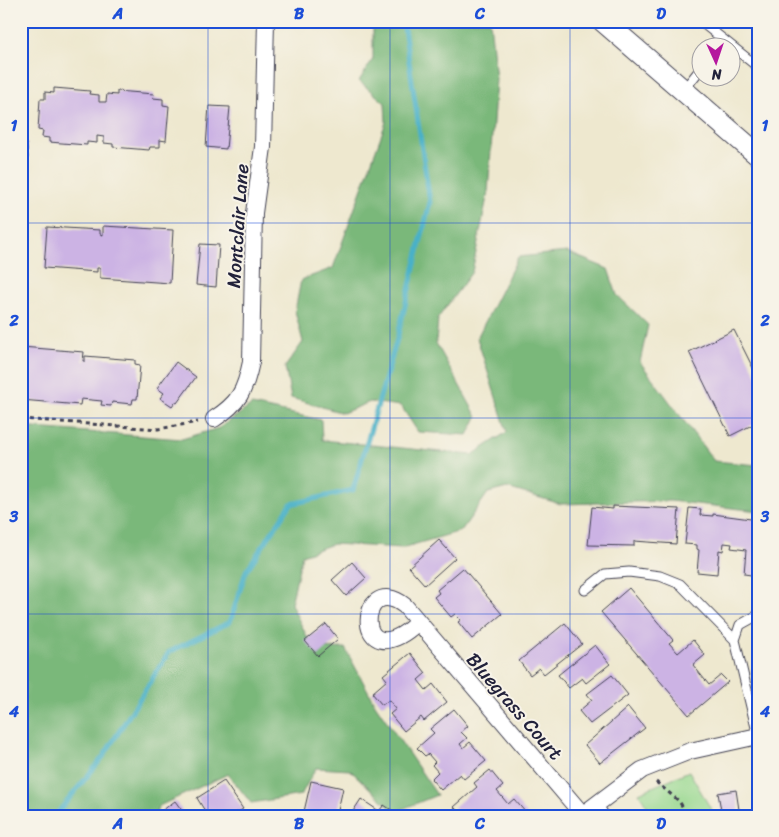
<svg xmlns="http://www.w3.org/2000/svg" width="779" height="837" viewBox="0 0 779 837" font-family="Sriracha,sans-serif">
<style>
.green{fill:#98d88f;stroke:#5d7d65}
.forest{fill:#7ab87a;stroke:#4e6d5a}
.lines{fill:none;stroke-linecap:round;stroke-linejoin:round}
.stream{stroke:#49b1c8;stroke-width:5}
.building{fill:#ccb3e4}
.service-casing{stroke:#414051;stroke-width:11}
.minor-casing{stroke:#414051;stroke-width:18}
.tertiary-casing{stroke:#414051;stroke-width:23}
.path{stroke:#414051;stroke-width:3;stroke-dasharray:4 4;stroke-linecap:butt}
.service{stroke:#fff;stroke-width:9}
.minor{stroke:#fff;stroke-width:16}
.tertiary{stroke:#fff;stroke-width:21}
.grid{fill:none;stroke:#1d4ed8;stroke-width:1;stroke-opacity:0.55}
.labels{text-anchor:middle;stroke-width:4;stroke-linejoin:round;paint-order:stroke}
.street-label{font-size:19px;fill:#22223b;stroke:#f7f3e8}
.neatline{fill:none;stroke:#1d4ed8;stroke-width:2}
.grid-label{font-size:16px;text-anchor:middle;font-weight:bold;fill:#1d4ed8}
</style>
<rect width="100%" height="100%" fill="#f7f3e8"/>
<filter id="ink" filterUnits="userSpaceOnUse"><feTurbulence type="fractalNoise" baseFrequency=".02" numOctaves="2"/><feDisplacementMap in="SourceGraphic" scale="10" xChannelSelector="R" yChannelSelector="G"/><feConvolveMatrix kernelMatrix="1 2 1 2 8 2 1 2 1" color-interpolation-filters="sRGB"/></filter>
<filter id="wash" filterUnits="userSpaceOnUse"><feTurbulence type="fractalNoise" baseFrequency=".0096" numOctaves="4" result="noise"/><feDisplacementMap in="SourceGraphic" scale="20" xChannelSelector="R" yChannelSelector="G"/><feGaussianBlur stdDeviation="1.12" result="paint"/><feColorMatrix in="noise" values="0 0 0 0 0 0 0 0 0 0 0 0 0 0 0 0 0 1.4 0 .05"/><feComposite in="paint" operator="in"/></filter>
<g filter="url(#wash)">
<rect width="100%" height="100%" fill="#eee8cf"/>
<path class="green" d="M 689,771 L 715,816 L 653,816 L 639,793 Z"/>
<path class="forest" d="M 373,21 L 490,21 L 496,79 L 488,192 L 472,272 L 438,318 L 436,343 L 477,417 L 468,435 L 418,432 L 401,406 L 370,402 L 343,413 L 291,398 L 285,367 L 303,342 L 295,311 L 301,280 L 333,268 L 386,122 L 385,103 L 359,81 L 373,59 Z
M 567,252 L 608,269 L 617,295 L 648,325 L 640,362 L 714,461 L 758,465 L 758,511 L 670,501 L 561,504 L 507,488 L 488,493 L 461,531 L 402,548 L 333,544 L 302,555 L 291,604 L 313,649 L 345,648 L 375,704 L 437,795 L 395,812 L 350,770 L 316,768 L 301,795 L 251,803 L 228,774 L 159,806 L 155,816 L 21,816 L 21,427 L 182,439 L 219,428 L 252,405 L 321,420 L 322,440 L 472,455 L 507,432 L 477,338 L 518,257 Z"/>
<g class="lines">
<path class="stream" d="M 55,816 L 103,757 L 169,652 L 230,622 L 246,571 L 291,504 L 353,490 L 397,339 L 430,202 L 403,21"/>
</g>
<g id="blocks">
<path class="building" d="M 54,88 L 90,91 L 89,94 L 99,95 L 99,102 L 106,102 L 107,94 L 117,95 L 117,91 L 154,94 L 153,98 L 163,99 L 163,105 L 169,106 L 166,141 L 160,140 L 160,147 L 150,147 L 149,150 L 113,147 L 113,144 L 104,143 L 104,137 L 97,136 L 97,143 L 87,142 L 87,145 L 49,142 L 49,138 L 42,137 L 43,131 L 38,130 L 40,99 L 45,99 L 45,92 L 54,93 Z
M 209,106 L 230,107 L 226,149 L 206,147 Z
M 21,117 L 24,117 L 28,158 L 21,159 Z
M 103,226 L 173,230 L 170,283 L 100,278 L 100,268 L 97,268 L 97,272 L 44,268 L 47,227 L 100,230 L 100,234 L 103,235 Z
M 200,244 L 219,245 L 216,287 L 196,285 Z
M 734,330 L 758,378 L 758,422 L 730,436 L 689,352 Z
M 21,347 L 84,352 L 83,361 L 85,361 L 85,356 L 135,360 L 135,364 L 140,365 L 137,399 L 133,399 L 132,404 L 112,402 L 111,406 L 101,405 L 102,401 L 81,399 L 80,405 L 21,400 Z
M 176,362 L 196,377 L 177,403 L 175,402 L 172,406 L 160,398 L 164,393 L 157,388 Z
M 613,506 L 679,509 L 676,544 L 634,541 L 634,546 L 588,545 L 592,507 L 613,509 Z
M 689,508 L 701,509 L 700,515 L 713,516 L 713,514 L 758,520 L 758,576 L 744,574 L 746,550 L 731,548 L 732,544 L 724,543 L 723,551 L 719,550 L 717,574 L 697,572 L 699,550 L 697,549 L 697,545 L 685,544 Z
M 439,540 L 455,558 L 425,585 L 409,567 Z
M 352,562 L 366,578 L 346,596 L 332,580 Z
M 463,568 L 502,614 L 472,639 L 458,622 L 461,620 L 455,614 L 451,617 L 434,597 L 439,593 L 437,590 Z
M 629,588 L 673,640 L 669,643 L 678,653 L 693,640 L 705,655 L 693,665 L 709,685 L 721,675 L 728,682 L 689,715 L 601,612 Z
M 565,623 L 582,644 L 544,674 L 539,668 L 530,675 L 519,661 Z
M 326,624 L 338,639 L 318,656 L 305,641 Z
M 595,645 L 610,664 L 586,683 L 582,678 L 569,688 L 558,675 Z
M 410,653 L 426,673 L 418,680 L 426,690 L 433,684 L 447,702 L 424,721 L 421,717 L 404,731 L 390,714 L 396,709 L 389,700 L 382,705 L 372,693 L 387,680 L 383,675 Z
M 612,675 L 628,695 L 590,724 L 579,711 L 592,700 L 587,694 Z
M 628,707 L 645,728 L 600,763 L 585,745 Z
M 454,709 L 468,726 L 461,732 L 467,738 L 460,744 L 463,748 L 470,742 L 486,761 L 464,779 L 460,774 L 441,790 L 431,779 L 438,772 L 432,765 L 435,762 L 428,754 L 425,756 L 417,748 L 434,733 L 430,729 Z
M 490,770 L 503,786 L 497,791 L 508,804 L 514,799 L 527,814 L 525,816 L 472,816 L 470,813 L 462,816 L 454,807 L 477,787 L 474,783 Z
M 224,781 L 243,809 L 231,816 L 208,816 L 197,798 Z
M 311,781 L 343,788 L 337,815 L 326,813 L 325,816 L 303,816 Z
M 736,790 L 740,816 L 722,816 L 718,793 Z
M 361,799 L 379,811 L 384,805 L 393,811 L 390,816 L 350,816 Z
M 175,801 L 186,816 L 155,816 Z"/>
</g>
</g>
<g filter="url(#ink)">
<use href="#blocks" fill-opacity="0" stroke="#414051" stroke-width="1"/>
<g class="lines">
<g class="service-casing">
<path id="service" d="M 700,21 L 758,67
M 683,91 L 702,67
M 585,590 L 605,574 L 629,572 L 660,576 L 680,584 L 735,640
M 758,736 L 735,640 L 740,625 L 758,615
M 597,804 L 605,816"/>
</g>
<g class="minor-casing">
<path id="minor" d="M 214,419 C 239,403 245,391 251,362 L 254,213 L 263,147 L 266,21
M 418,622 C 353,683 356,568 405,606 L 583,815
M 581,816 L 642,770 L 690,751 L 758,736"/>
</g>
<g class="tertiary-casing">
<path id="tertiary" d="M 603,21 L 758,155"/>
</g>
<path class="path" d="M 21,419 L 158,429 L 198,422
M 656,782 L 679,801 L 688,816"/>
<use href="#service" class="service"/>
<use href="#minor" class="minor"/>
<use href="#tertiary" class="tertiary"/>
</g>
</g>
<path class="grid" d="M 208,21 L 208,816M 390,21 L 390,816M 570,21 L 570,816M 21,223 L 758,223M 21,418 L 758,418M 21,614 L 758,614"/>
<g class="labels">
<g class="street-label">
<text transform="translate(237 226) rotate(-86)" y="7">Montclair Lane</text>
<text transform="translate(515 706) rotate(49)" y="7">Bluegrass Court</text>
</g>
</g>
<rect width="779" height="837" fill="none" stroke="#f7f3e8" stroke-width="55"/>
<g transform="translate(716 62) rotate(177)"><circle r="24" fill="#f7f3e8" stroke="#a29fa3"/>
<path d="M0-4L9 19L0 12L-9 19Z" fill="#b5179e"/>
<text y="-8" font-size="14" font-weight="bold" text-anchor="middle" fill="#22223b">N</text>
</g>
<rect x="28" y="28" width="724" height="782" class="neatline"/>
<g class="grid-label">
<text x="118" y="19">A</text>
<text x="299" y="19">B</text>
<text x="480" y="19">C</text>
<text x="661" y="19">D</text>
<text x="14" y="131">1</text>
<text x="765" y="131">1</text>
<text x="14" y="326">2</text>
<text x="765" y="326">2</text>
<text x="14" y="522">3</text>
<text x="765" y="522">3</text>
<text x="14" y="717">4</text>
<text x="765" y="717">4</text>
<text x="118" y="829">A</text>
<text x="299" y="829">B</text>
<text x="480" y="829">C</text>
<text x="661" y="829">D</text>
</g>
</svg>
